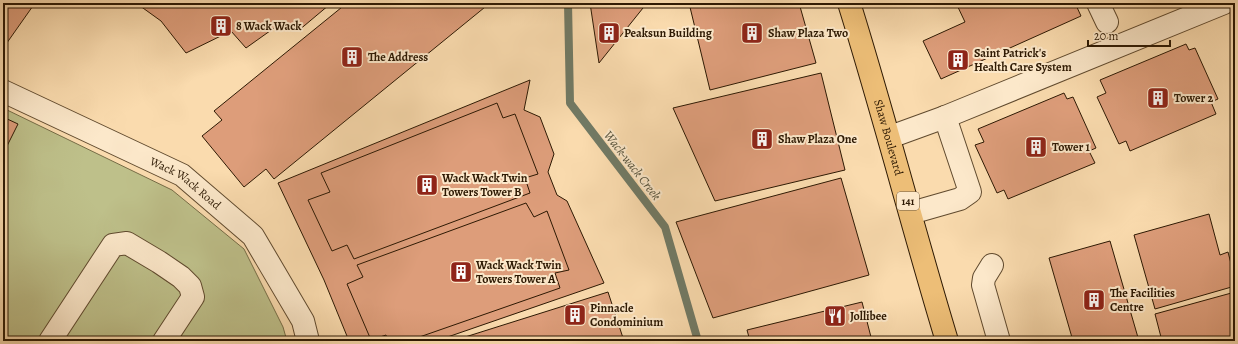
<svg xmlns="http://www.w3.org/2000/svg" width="1238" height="344" viewBox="0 0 1238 344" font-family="Alegreya,serif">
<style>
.green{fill:#bec08a;stroke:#766c46}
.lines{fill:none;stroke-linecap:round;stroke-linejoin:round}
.stream{stroke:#717a65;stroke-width:8}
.building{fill:#dd9d7a;stroke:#2d1903}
.minor-casing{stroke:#604a2e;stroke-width:24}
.major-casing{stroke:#2d1903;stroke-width:24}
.minor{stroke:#fce8ca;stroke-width:22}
.major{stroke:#edbe77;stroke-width:22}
.labels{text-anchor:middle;stroke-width:4;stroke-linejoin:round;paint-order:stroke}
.shield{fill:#fce8ca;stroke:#6b573f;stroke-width:1}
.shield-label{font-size:11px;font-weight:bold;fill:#2d1903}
.poi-label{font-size:12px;font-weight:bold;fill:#2d1903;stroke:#fce8ca;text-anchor:start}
.street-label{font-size:12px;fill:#2d1903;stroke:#fce8ca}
.water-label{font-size:13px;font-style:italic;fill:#55523c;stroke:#fce8ca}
</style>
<rect width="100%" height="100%" fill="#fadbae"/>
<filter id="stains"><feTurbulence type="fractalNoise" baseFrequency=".005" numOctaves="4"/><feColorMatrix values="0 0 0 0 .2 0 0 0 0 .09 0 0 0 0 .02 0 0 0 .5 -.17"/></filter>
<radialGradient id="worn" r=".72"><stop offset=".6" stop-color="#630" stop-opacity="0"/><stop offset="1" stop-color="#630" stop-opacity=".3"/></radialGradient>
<path class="green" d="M 3,108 L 172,190 L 244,249 L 283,327 L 287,341 L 3,341 Z"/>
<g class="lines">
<path class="stream" d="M 568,3 L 570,103 L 665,227 L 698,341"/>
</g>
<path class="building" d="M 3,3 L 35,3 L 4,47 L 3,47 Z
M 136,3 L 328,3 L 329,5 L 298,31 L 284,21 L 246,48 L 231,31 L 186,53 L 161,21 Z
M 347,3 L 490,3 L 274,179 L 266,169 L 244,187 L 202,136 L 222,120 L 214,111 Z
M 590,3 L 647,3 L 599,63 Z
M 689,3 L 799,3 L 816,63 L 710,90 Z
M 956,3 L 1075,3 L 1081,16 L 941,79 L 923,41 L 965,22 Z
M 1186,44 L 1189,50 L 1195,48 L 1218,99 L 1211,102 L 1216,114 L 1130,151 L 1126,141 L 1119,144 L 1097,97 L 1106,93 L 1100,80 Z
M 821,73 L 845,170 L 715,201 L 673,108 Z
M 530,80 L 524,110 L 540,117 L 554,154 L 548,172 L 557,195 L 567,201 L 604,283 L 436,341 L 349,341 L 324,280 L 278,183 Z
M 1064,93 L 1067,99 L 1073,97 L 1096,148 L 1089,151 L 1095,163 L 1008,199 L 1004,190 L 997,193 L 975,145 L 984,142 L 978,129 Z
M 497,103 L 503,118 L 515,114 L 538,174 L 525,178 L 530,193 L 354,259 L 347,245 L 332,251 L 308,200 L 330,192 L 321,173 Z
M 3,117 L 18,124 L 3,154 Z
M 841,178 L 869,275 L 713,318 L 676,222 Z
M 526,203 L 534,217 L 547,211 L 569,270 L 555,273 L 560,288 L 408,341 L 388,341 L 386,335 L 371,340 L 347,284 L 363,277 L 357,265 Z
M 1209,214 L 1220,255 L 1228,252 L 1235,279 L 1235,286 L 1155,309 L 1134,235 Z
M 1110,241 L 1139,341 L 1073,341 L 1049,258 Z
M 608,292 L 624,341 L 463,341 L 462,338 Z
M 1235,292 L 1235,341 L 1162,341 L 1155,314 Z
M 862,302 L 872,341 L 750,341 L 747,330 Z"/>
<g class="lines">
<g class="minor-casing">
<g id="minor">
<path d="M 1098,3 L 1107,22"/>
<path id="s1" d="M 3,91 L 182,175 L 253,236 L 303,321 L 308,341"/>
<path d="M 890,137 L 945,117 L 1224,3"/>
<path d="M 911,213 L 960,199 L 970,192 L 945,117"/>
<path d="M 992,265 L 984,278 L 983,285 L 999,341"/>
<path d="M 50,341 L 113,245 L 127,243 L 159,262 L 181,277 L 190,286 L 193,297 L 164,341"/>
</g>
</g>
<g class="major-casing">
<g id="major">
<path id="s2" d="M 849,3 C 884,115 913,229 947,341"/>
</g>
</g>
<use href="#minor" class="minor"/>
<use href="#major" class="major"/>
</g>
<defs>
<g id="building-square" transform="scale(1.15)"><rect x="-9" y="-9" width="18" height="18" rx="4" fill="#8f2418" stroke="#fce8ca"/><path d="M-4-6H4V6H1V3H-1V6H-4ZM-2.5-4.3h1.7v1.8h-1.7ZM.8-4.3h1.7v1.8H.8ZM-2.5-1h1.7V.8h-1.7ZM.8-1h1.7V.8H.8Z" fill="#fff"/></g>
<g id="restaurant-square" transform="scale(1.15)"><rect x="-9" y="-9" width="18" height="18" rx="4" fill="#8f2418" stroke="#fce8ca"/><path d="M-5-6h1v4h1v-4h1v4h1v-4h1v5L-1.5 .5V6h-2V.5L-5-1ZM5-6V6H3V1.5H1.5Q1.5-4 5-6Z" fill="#fff"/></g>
</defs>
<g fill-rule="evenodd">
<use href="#building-square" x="221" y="26"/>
<use href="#building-square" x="609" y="33"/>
<use href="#building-square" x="752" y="33"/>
<use href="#building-square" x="352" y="57"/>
<use href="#building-square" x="958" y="60"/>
<use href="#building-square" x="1158" y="98"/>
<use href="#building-square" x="762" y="139"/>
<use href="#building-square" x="1036" y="147"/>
<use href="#building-square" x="427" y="185"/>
<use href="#building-square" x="461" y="272"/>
<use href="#building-square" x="1094" y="300"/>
<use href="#building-square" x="575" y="315"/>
<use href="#restaurant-square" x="835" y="316"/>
</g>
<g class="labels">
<rect class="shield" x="897" y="192" width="22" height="18" rx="3"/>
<g class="shield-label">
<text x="908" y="205">141</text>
</g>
<g class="poi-label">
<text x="236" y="30">8 Wack Wack</text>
<text x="624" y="37">Peaksun Building</text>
<text x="768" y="37">Shaw Plaza Two</text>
<text x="974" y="57">Saint Patrick's<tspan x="974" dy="14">Health Care System</tspan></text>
<text x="368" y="61">The Address</text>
<text x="1174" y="102">Tower 2</text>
<text x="778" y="143">Shaw Plaza One</text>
<text x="1052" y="151">Tower 1</text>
<text x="442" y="182">Wack Wack Twin<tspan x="442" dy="14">Towers Tower B</tspan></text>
<text x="476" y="269">Wack Wack Twin<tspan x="476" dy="14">Towers Tower A</tspan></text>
<text x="1110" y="297">The Facilities<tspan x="1110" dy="14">Centre</tspan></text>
<text x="590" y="312">Pinnacle<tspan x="590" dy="14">Condominium</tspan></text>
<text x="850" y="320">Jollibee</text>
</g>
<g class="street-label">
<text dy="4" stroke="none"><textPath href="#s2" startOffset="140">Shaw Boulevard</textPath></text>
<text dy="4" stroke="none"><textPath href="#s1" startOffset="205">Wack Wack Road</textPath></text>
</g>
<g class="water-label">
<text transform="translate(633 165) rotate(52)" y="5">Wack-wack Creek</text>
</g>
</g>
<rect width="1238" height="344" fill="none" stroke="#fadbae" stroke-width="16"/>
<rect x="4" y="4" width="1230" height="336" fill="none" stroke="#2d1903" stroke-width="2"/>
<rect x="8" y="8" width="1222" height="328" fill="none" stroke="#2d1903"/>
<path d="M1088 40v6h82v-6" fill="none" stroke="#2d1903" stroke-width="2"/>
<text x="1094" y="40" font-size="12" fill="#2d1903" stroke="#fce8ca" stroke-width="3" paint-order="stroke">20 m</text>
<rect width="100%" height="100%" filter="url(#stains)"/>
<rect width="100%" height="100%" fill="url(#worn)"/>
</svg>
